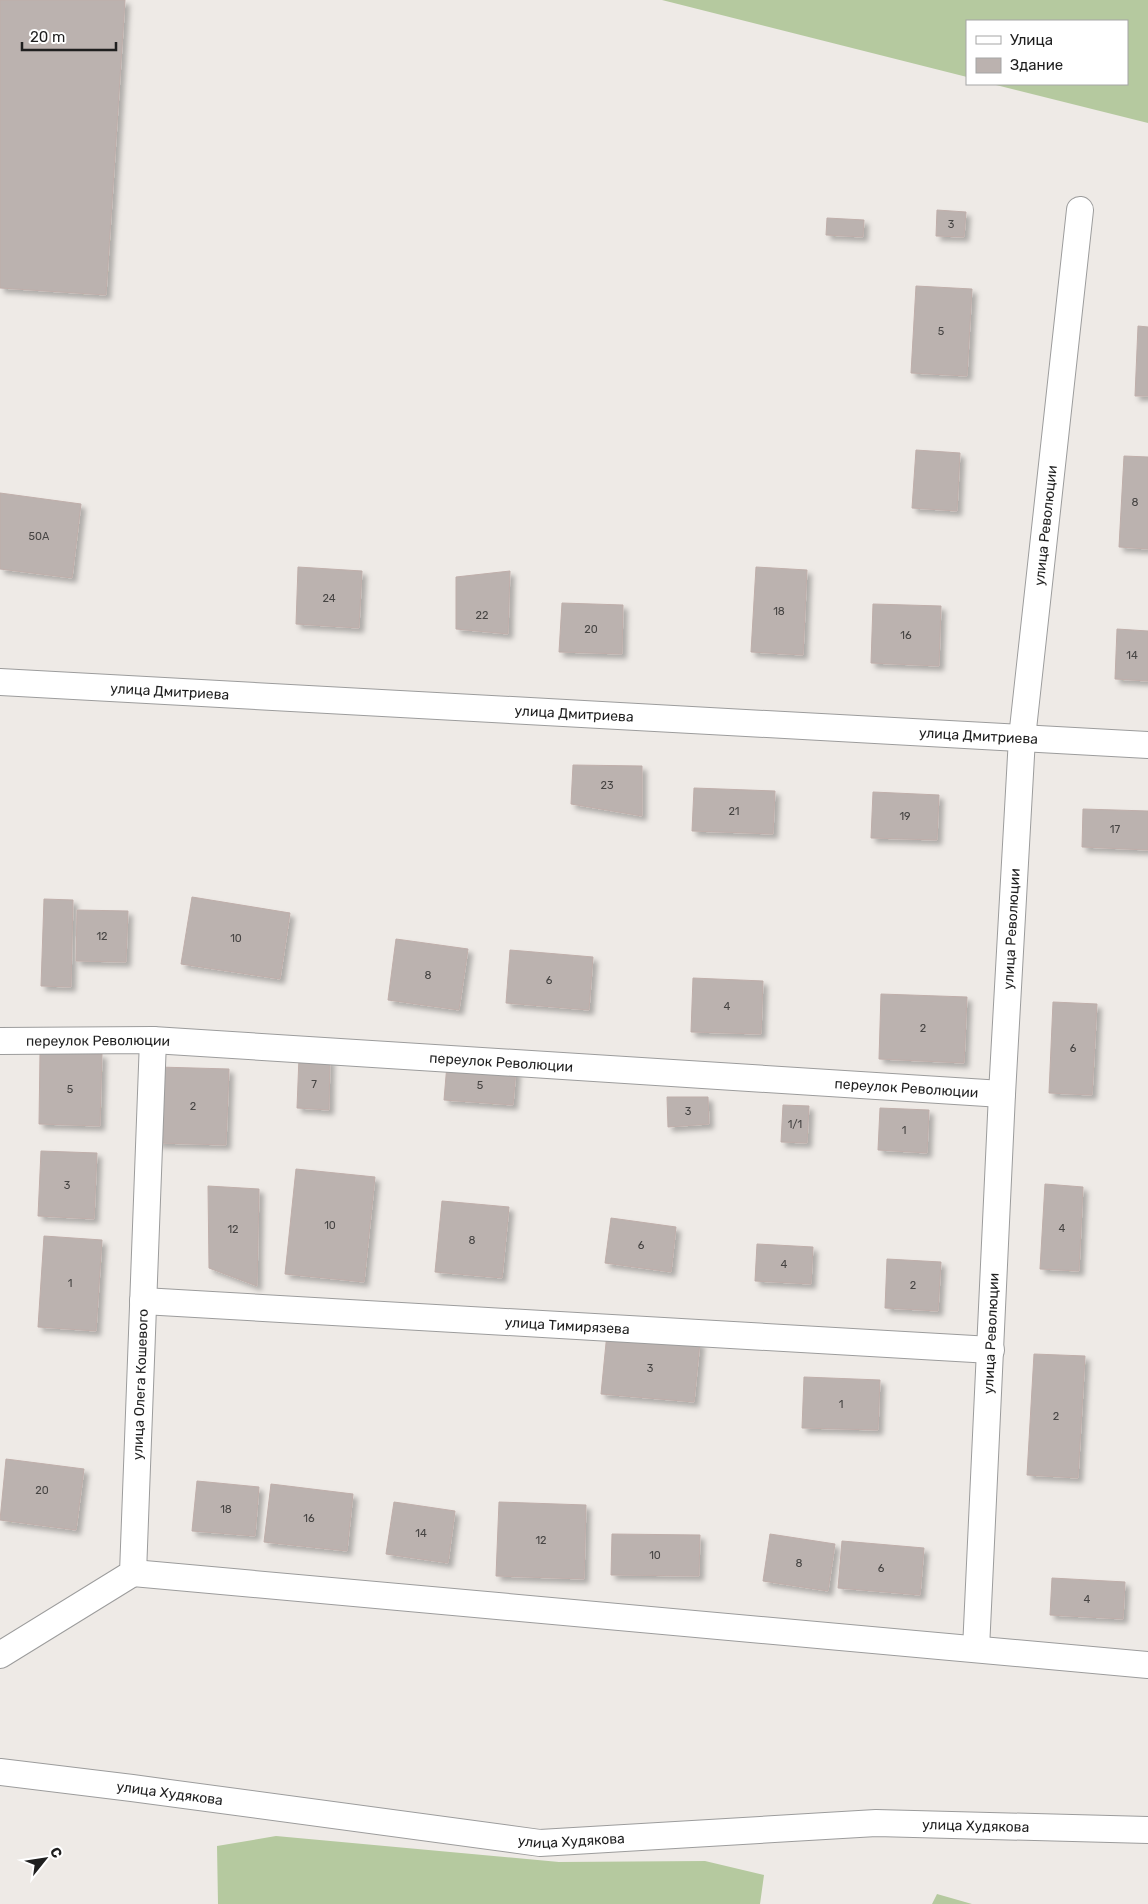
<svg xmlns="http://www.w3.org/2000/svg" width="1148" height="1904" viewBox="0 0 1148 1904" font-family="Rubik,sans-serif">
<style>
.forest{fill:#b5c99f}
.building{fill:#bbb2af;stroke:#bfaeaa;filter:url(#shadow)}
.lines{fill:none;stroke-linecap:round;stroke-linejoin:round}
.street-casing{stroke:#9c9c9c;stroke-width:28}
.street{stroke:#fff;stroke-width:26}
.labels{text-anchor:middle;stroke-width:4.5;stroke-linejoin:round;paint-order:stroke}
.number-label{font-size:11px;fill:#464443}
.street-label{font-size:14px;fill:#1f1f1f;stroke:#fff}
</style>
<defs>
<filter id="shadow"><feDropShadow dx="4.5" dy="4.5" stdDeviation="2.5" flood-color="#0004"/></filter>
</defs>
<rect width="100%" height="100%" fill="#eeeae6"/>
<path class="forest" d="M 662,0 L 1148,0 L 1148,123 L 992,84 L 1127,84 L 1127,21 L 967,21 L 967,77 Z
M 276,1836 L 559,1862 L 705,1861 L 764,1875 L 760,1904 L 218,1904 L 217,1846 Z
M 937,1894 L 972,1904 L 932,1904 Z"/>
<path class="building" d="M 0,0 L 125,0 L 106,295 L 0,288 Z
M 937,210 L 966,212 L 964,237 L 936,236 Z
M 827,218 L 864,220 L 863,237 L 826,235 Z
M 916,286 L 972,289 L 967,376 L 911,373 Z
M 1138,326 L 1148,327 L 1148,396 L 1135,396 Z
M 916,450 L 960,453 L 957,511 L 912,508 Z
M 1124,456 L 1148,457 L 1148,549 L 1119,547 Z
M 0,493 L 81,504 L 72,578 L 0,569 Z
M 298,567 L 362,571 L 359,628 L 296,624 Z
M 756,567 L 807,570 L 803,655 L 751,652 Z
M 510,571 L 508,634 L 456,629 L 456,577 Z
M 562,603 L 623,605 L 622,654 L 559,652 Z
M 873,604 L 941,606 L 939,666 L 871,663 Z
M 1117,629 L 1148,631 L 1148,681 L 1115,679 Z
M 573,765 L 642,766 L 642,816 L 571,804 Z
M 694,788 L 775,791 L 773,834 L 692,831 Z
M 873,792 L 939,795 L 937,840 L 871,838 Z
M 1083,809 L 1148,811 L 1148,850 L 1082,847 Z
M 192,897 L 290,913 L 280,979 L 181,964 Z
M 44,899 L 73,900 L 71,987 L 41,986 Z
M 77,910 L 128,911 L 126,962 L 76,961 Z
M 396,939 L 468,949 L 459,1010 L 388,1000 Z
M 510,950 L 593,957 L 589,1010 L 506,1003 Z
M 693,978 L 763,981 L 761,1034 L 691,1032 Z
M 881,994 L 967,997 L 964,1063 L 879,1059 Z
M 1053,1002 L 1097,1004 L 1092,1095 L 1049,1093 Z
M 40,1052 L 102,1054 L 100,1126 L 39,1124 Z
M 299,1057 L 330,1059 L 329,1110 L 297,1108 Z
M 447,1064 L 516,1070 L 513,1105 L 444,1100 Z
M 159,1067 L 229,1069 L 226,1145 L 157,1143 Z
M 667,1097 L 708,1097 L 709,1124 L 668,1127 Z
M 783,1105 L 809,1106 L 807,1143 L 781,1142 Z
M 880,1108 L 929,1110 L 927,1153 L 878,1150 Z
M 41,1151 L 97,1153 L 94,1219 L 38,1216 Z
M 296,1169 L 375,1177 L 364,1282 L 285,1274 Z
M 1045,1184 L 1083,1187 L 1079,1271 L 1040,1269 Z
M 208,1186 L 259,1189 L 257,1286 L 209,1268 Z
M 442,1201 L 509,1207 L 502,1278 L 435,1272 Z
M 611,1218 L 676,1227 L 671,1272 L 605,1263 Z
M 44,1236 L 102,1240 L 96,1331 L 38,1327 Z
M 757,1244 L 813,1247 L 811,1284 L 755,1281 Z
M 887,1259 L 941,1262 L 938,1311 L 885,1308 Z
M 607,1333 L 700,1342 L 694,1402 L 601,1394 Z
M 1034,1354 L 1085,1356 L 1078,1478 L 1027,1475 Z
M 804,1377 L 880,1380 L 878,1430 L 802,1428 Z
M 6,1459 L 84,1469 L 76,1530 L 0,1520 Z
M 197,1481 L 259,1487 L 255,1536 L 192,1531 Z
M 271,1484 L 353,1494 L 347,1551 L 264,1542 Z
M 394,1502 L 455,1511 L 448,1563 L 386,1554 Z
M 499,1502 L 586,1505 L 584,1579 L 496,1576 Z
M 612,1534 L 700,1535 L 699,1576 L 611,1575 Z
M 770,1534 L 835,1544 L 828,1591 L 763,1581 Z
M 842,1541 L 924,1548 L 920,1595 L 838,1588 Z
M 1052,1578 L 1125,1582 L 1123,1619 L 1050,1615 Z"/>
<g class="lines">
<g class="street-casing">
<g id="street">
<path id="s1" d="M 0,682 L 1148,745"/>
<path id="s2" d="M 0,1041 L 153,1040 L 1002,1094"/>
<path id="s3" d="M 143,1301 L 991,1350"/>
<path d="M 133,1573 L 1148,1665"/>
<path id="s4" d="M 976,1649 L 1002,1094 L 1022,738 L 1080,210"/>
<path id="s5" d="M 0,1655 L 133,1573 L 153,1040"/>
<path id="s6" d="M 0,1772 L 132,1788 L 540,1843 L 876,1823 L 1148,1830"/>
</g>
</g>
<use href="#street" class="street"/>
</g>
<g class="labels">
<g class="number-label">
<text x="951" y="228">3</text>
<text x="941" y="335">5</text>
<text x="1135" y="506">8</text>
<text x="39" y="540">50А</text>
<text x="329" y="602">24</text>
<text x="779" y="615">18</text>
<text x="482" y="619">22</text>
<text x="591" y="633">20</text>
<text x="906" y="639">16</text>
<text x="1132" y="659">14</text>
<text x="607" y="789">23</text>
<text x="734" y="815">21</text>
<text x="905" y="820">19</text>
<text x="1115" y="833">17</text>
<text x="102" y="940">12</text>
<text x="236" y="942">10</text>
<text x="428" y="979">8</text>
<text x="549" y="984">6</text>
<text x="727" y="1010">4</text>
<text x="923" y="1032">2</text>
<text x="1073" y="1052">6</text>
<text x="314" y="1088">7</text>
<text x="480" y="1089">5</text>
<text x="70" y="1093">5</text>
<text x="193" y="1110">2</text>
<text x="688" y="1115">3</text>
<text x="795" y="1128">1/1</text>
<text x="904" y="1134">1</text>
<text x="67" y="1189">3</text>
<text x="330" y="1229">10</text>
<text x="1062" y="1232">4</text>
<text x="233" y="1233">12</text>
<text x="472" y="1244">8</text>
<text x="641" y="1249">6</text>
<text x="784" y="1268">4</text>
<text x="70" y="1287">1</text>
<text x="913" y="1289">2</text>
<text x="650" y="1372">3</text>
<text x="841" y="1408">1</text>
<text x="1056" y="1420">2</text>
<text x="42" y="1494">20</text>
<text x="226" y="1513">18</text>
<text x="309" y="1522">16</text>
<text x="421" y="1537">14</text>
<text x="541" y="1544">12</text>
<text x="655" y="1559">10</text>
<text x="799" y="1567">8</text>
<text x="881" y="1572">6</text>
<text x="1087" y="1603">4</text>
</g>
<g class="street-label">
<text dy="5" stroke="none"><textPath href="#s4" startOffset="1126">улица Революции</textPath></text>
<text dy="5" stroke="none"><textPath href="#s1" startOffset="170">улица Дмитриева</textPath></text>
<text dy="5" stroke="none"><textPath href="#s1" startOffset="575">улица Дмитриева</textPath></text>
<text dy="5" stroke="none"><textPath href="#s1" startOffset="980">улица Дмитриева</textPath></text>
<text dy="5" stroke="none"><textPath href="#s4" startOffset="721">улица Революции</textPath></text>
<text dy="5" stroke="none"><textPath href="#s2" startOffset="98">переулок Революции</textPath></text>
<text dy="5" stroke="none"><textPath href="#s2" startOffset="502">переулок Революции</textPath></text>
<text dy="5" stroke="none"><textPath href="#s2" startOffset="908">переулок Революции</textPath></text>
<text dy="5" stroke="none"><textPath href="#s3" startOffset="425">улица Тимирязева</textPath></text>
<text dy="5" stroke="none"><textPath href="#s4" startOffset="316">улица Революции</textPath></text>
<text dy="5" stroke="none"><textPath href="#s5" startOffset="345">улица Олега Кошевого</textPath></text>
<text dy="5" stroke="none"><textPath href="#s6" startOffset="171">улица Худякова</textPath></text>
<text dy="5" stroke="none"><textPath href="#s6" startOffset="981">улица Худякова</textPath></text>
<text dy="5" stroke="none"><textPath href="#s6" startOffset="576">улица Худякова</textPath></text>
</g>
</g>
<rect x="966" y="20" width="162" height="65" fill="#ffffff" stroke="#a5a5a5"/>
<rect x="976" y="36" width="25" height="8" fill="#ffffff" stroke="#a5a5a5"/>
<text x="1010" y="45" font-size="15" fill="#1f1f1f">Улица</text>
<rect x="976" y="58" width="25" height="15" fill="#bbb2af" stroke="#a5a5a5"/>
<text x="1010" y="70" font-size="15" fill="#1f1f1f">Здание</text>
<g transform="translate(45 1859) rotate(60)" stroke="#ffffff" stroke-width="4" paint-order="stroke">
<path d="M0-4L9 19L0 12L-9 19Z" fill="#1f1f1f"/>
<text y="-8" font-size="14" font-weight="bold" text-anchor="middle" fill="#1f1f1f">С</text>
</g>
<path d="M22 42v8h94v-8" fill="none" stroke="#1f1f1f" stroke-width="2.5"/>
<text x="30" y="42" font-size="15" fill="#1f1f1f" stroke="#ffffff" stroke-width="4" paint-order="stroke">20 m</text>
</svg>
